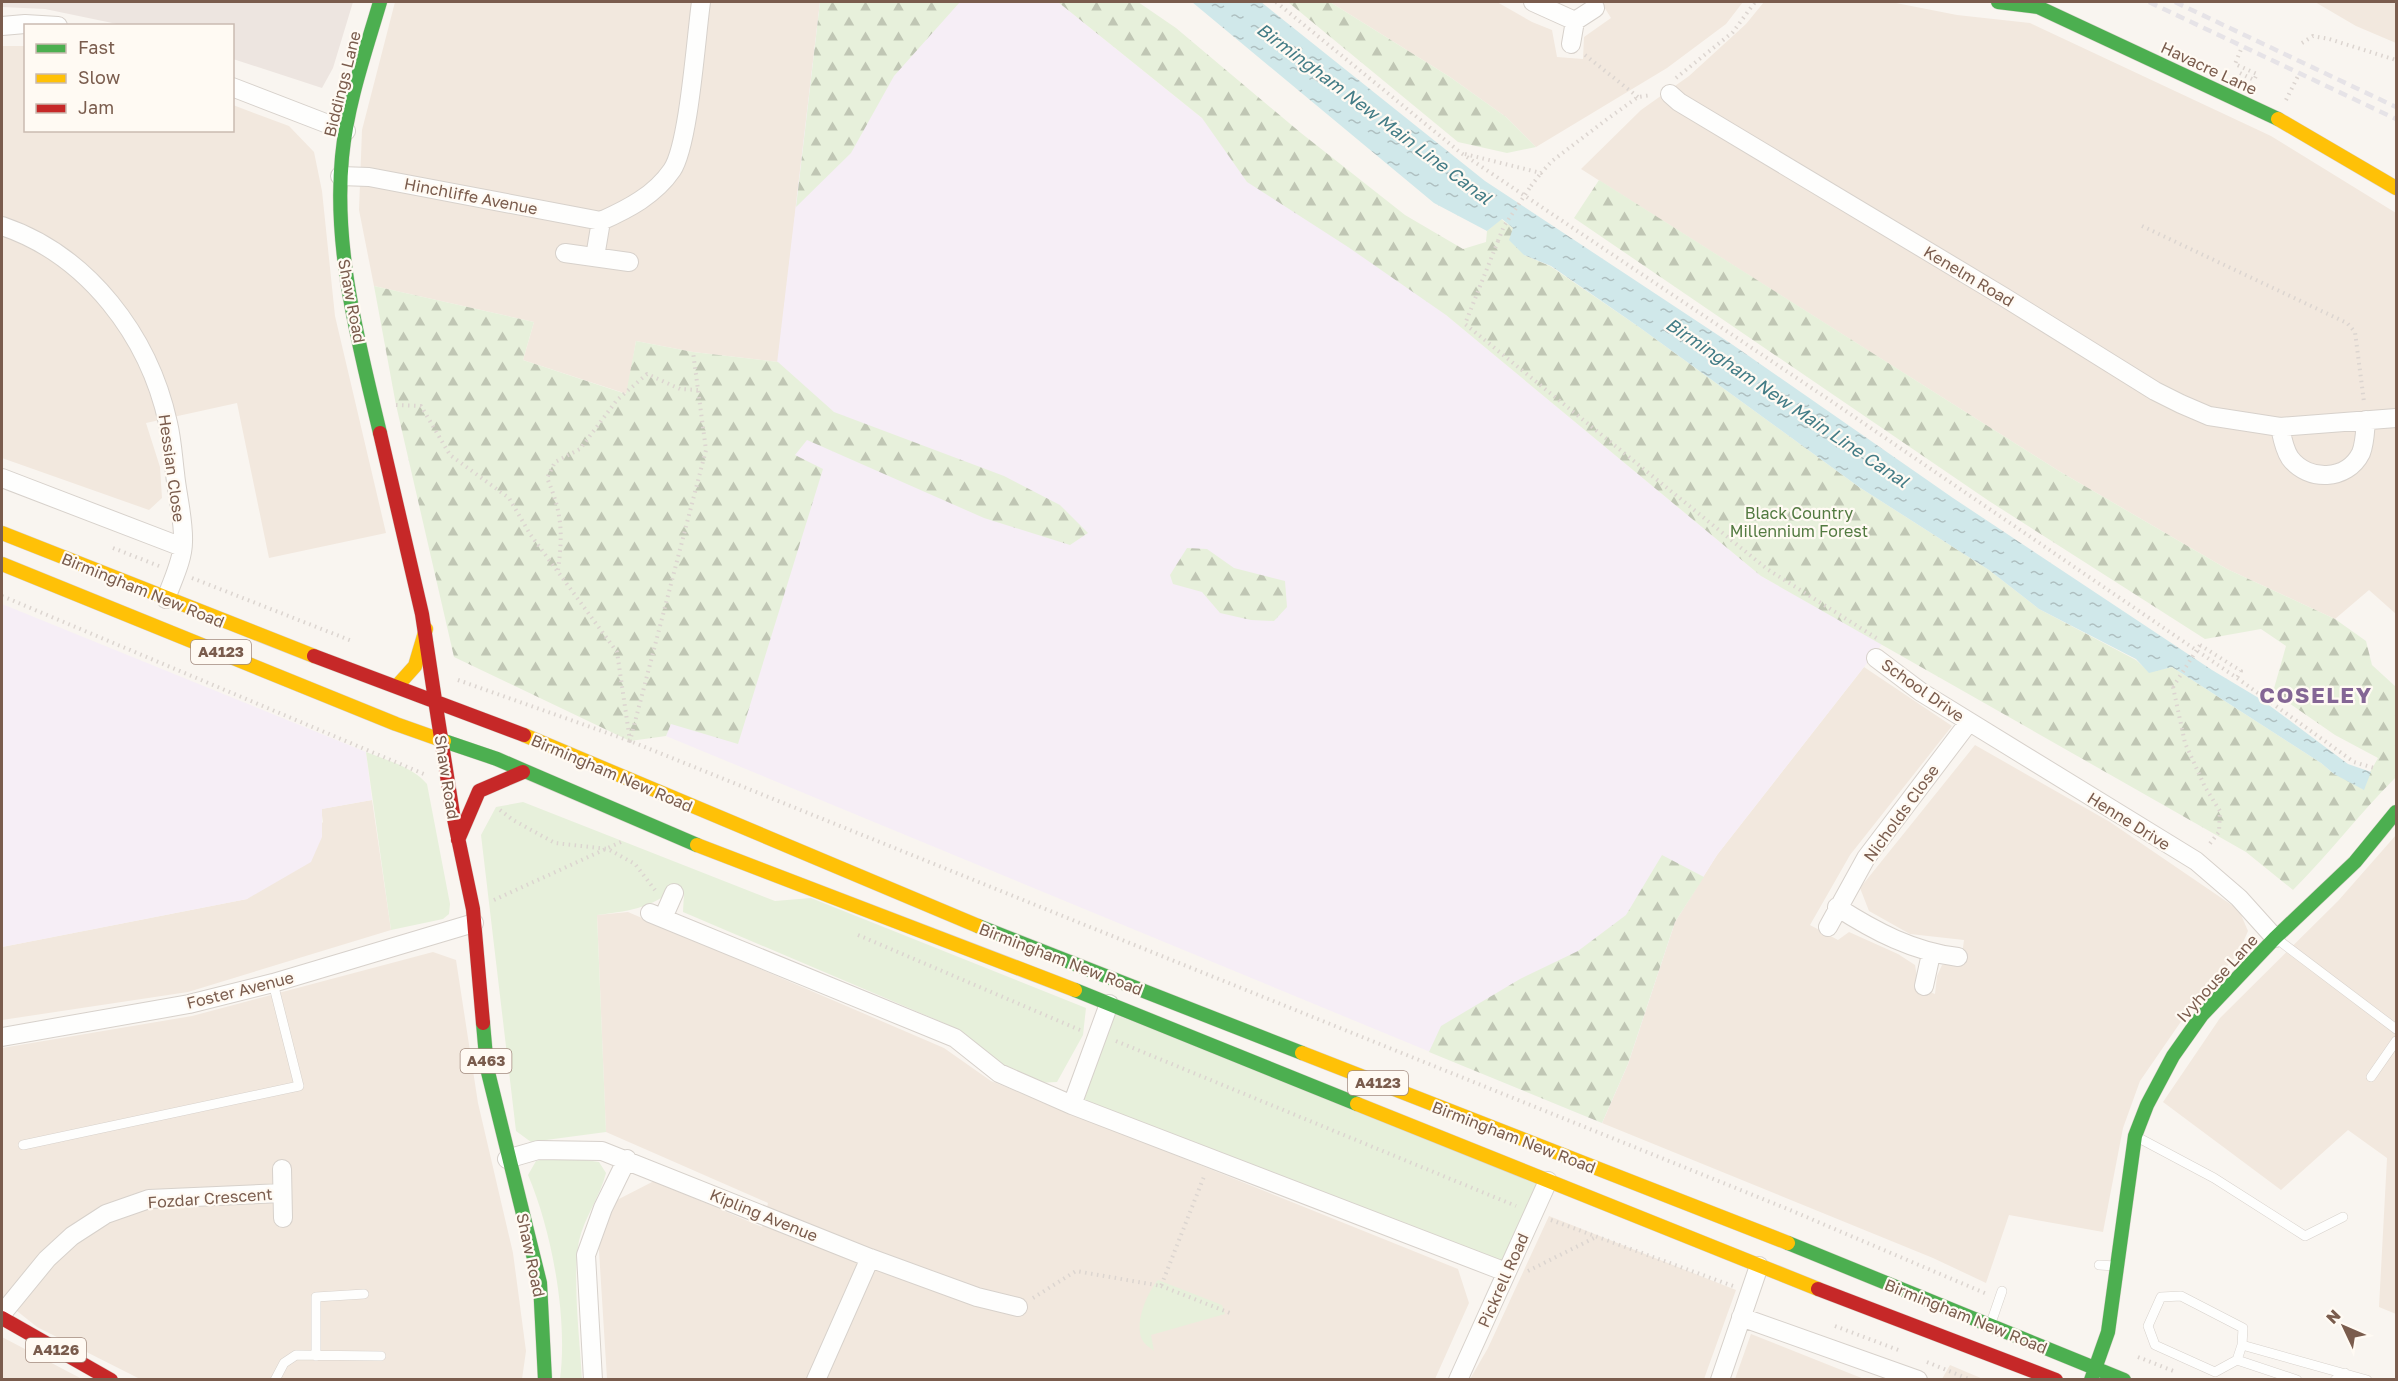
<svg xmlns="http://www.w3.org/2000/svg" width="2398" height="1381" viewBox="0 0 2398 1381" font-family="'Golos Text',sans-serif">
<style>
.residential{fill:#f2e8de}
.industrial{fill:#ede5e0}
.education{fill:#f6eef6}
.forest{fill:url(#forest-firs)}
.park{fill:#e7f0db}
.water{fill:url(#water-ripples)}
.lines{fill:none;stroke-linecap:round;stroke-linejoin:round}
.lane-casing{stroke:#d7d1cb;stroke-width:10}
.street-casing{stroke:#d7d1cb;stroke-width:20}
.fast-casing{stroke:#d9d2cb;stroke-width:15}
.slow-casing{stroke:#d9d2cb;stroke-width:15}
.jam-casing{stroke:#d9d2cb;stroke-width:15}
.path{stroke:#dcd5d0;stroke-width:4;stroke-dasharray:1.5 4.5;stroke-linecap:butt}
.lane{stroke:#fefefd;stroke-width:9}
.street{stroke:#fefefd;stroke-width:18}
.fast{stroke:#4caf50;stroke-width:14}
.slow{stroke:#ffc107;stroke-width:14}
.jam{stroke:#c62828;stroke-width:14}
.rail{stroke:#e6e3e7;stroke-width:4.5;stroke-dasharray:9 6;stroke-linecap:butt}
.path-bridge{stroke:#dcd5d0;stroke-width:4;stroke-dasharray:1.5 4.5;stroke-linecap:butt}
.labels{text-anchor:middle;stroke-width:4.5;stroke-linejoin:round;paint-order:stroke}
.shield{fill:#fffaf3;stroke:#a28b7f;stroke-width:1.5}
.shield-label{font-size:15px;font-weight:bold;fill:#7a5c4d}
.street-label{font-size:16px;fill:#7a5c4d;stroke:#fffaf3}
.park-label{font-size:16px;fill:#537a41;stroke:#fffaf3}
.water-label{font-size:18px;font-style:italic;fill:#437c86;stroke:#fffaf3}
.district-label{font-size:22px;font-weight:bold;letter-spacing:1.5px;fill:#846695;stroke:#fffaf3}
</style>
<defs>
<pattern id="forest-firs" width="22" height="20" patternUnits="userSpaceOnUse" patternTransform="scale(1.5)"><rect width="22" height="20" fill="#e7f0db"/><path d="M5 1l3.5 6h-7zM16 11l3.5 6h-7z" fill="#c0c6b4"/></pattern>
<pattern id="water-ripples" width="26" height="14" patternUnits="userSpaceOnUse" patternTransform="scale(1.5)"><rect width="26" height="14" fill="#d0e8ea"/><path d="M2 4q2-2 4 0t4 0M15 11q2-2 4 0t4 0" fill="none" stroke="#aebfc0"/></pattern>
</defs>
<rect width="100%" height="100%" fill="#f9f5f0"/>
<path class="residential" d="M 395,2 L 820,2 L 778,362 L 693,352 L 636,341 L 627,394 L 523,360 L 534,322 L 374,286 L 359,210 L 362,130 Z
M 1330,2 L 1497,2 L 1532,22 L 1552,30 L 1557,57 L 1583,59 L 1584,37 L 1611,18 L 1601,2 L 1743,2 L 1726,24 L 1667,68 L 1536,147 L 1506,117 L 1450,77 Z
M 1764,2 L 1891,2 L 1957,15 L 2030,23 L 2271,136 L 2396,213 L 2396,614 L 2369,590 L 2335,619 L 2227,569 L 2059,471 L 1581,169 L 1641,110 L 1689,76 L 1746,24 Z
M 2315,2 L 2396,2 L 2396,43 L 2356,26 Z
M 2,46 L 25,46 L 26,130 L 232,130 L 233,105 L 289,126 L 314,152 L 322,191 L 335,316 L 386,533 L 269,558 L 237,403 L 146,423 L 160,467 L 162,498 L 149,510 L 2,458 Z
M 1864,667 L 1952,726 L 1850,855 L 1810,925 L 1838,940 L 1849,932 L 1898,954 L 1915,965 L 1919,988 L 1935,994 L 1937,976 L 1942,965 L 1961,962 L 1964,940 L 1910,934 L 1869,911 L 1860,888 L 1975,745 L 2110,822 L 2239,910 L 2248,931 L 2238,954 L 2191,1007 L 2140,1081 L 2123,1128 L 2103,1232 L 2009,1215 L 1986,1283 L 1933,1258 L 1602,1123 L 1628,1064 L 1675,922 L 1717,855 Z
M 372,800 L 391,930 L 188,992 L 2,1020 L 2,947 L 247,899 L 323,822 L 321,809 Z
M 2396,835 L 2396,1314 L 2379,1307 L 2387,1158 L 2348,1130 L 2281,1190 L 2163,1102 L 2220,1018 L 2338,901 Z
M 628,912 L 944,1048 L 991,1081 L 1458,1269 L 1469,1303 L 1435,1379 L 607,1379 L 598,1235 L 617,1200 L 654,1181 L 762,1227 L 768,1203 L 606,1132 L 597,915 Z
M 433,952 L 456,960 L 478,1103 L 513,1253 L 526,1351 L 522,1379 L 140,1379 L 37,1327 L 2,1299 L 2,1048 L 192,1016 Z
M 1549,1216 L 1736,1290 L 1704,1379 L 1470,1379 L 1488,1348 Z
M 1751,1334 L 1864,1379 L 1735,1379 Z
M 2,1337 L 82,1379 L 2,1379 Z
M 1950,1365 L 1983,1379 L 1942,1379 Z"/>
<path class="industrial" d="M 2,2 L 353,2 L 333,68 L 322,88 L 233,59 L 232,26 L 122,25 L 45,9 L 2,7 Z"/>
<path class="education" d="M 820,2 L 1058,2 L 1446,315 L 1761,576 L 1882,644 L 1717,855 L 1675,922 L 1628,1064 L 1602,1123 L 666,736 L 722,573 L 773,397 Z
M 2,604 L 366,752 L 372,800 L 322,809 L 322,837 L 311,862 L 247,899 L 2,947 Z"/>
<path class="forest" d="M 820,2 L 960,2 L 894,76 L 851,153 L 796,207 Z
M 1058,2 L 1138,2 L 1176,28 L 1301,133 L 1405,215 L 1463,249 L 1486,242 L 1487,231 L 1501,219 L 1513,228 L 1524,255 L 1550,266 L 1639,327 L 1859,487 L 1989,570 L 2039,609 L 2136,660 L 2149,672 L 2172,667 L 2321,763 L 2334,774 L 2365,781 L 2378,758 L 2335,735 L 2273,692 L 2286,646 L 2261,629 L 2205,639 L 1989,501 L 1574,218 L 1599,180 L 2059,471 L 2227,569 L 2335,619 L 2366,641 L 2372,665 L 2396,687 L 2396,777 C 2360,813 2329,854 2293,890 L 2246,852 L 1761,576 L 1446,315 L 1348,247 L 1247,182 L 1202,118 Z
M 1288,2 L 1330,2 L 1450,77 L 1506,117 L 1536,147 L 1507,153 L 1458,142 Z
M 374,286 L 534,322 L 523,360 L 626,394 L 636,341 L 693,352 L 778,362 L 834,412 L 1004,476 L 1060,505 L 1088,533 L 1070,545 L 984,518 L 807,440 L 795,455 L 823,469 L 738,744 L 671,724 L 666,736 L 630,741 L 454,657 L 396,405 Z
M 1187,548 L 1207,549 L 1234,568 L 1285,581 L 1287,607 L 1274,621 L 1251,620 L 1220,613 L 1202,592 L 1173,584 L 1170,575 Z
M 1662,855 L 1704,877 L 1675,922 L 1628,1064 L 1602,1123 L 1429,1052 L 1441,1026 L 1520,979 L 1578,951 L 1626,915 Z"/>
<path class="park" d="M 366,752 C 386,760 413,767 427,784 L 450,904 L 449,914 L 443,919 L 391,930 Z
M 523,802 L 775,901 L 811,898 L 1086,1008 L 1083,1035 L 1057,1082 L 1038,1083 L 1000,1068 L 944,1023 L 683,912 L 684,893 L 673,888 C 655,908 623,912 597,915 L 606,1132 L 531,1142 L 516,1131 L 481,835 L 496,807 Z
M 1106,1011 L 1548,1181 L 1506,1272 L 1072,1105 Z
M 558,1156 L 599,1162 L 606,1173 C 600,1197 584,1218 579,1241 C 572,1276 580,1342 582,1379 L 560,1379 C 568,1319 552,1231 528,1175 L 536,1161 Z
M 1158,1280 L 1222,1305 L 1225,1314 L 1151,1335 L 1154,1351 C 1151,1348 1145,1345 1143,1341 C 1133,1326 1147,1292 1158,1280 Z"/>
<path class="water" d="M 1192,2 L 1261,2 L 1485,181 L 1733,345 L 1953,498 L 2212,670 L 2262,700 L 2348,764 L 2371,772 L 2364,790 L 2334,774 L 2321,763 L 2172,667 L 2149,673 L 2136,659 L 2039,609 L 1989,570 L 1859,487 L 1639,327 L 1551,266 L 1524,255 L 1509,240 L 1513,228 L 1502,219 L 1487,231 L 1434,203 Z"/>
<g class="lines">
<g class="lane-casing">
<path id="lane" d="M 2277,939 L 2396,1029
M 2371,1077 L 2396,1041
M 2137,1137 L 2214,1178 L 2305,1236 L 2343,1217
M 23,1145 L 299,1086 L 273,983
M 2099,1265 L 2115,1266
M 1992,1320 L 2002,1291
M 316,1356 L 316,1297 L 364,1294
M 2237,1360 L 2215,1372 L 2155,1345 L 2148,1326 L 2161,1297 L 2181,1296 L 2243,1328 L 2242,1345
M 275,1380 L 284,1363 L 296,1355 L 381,1356
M 2297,1380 L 2237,1360 L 2242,1345 L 2367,1380
M 2335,1380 L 2345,1373"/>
</g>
<g class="street-casing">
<path id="street" d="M 1533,2 L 1575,21
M 2,26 L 25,24 L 58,26
M 1571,44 L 1575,21 L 1595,8
M 232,87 L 346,131
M 1670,94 L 1679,102 L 2004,297 L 2155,391 L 2181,404 L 2209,416 L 2280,427 L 2396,418
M 340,176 L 369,177 L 601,221 C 628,209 655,195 672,170 C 689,145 696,37 701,2
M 2,226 C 88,255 149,336 168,423 C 172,440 173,457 175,473 C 177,495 184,520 183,542 C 183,560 172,581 166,599
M 565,253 L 629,262
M 595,257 L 601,221
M 2280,427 C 2282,437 2284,449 2290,458 C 2308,482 2347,481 2361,453 C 2365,443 2365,431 2366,420
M 2,478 L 182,547
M 1876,658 L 1921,692 L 2196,861 L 2239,898 L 2275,938
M 1837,907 C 1874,931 1914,952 1958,957
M 650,913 L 955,1038 L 999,1073 L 1072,1105 L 1109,1004
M 663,918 L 674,893
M 1828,927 L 1866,858 L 1969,722
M 1924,986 L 1931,954
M 2,1037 L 189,1004 L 273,983 L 474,923
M 1072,1105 L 1506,1272
M 507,1159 L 538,1150 L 602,1151 L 870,1258 L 977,1297 L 1018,1307
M 282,1169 L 283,1218
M 2,1314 L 47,1259 L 72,1236 L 106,1214 L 149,1199 L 282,1193
M 1741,1317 L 1918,1380
M 593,1380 L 586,1255 L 603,1208 L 627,1159
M 816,1380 L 870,1258
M 1458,1380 L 1548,1181
M 1720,1380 L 1759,1266"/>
</g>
<g class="fast-casing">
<path id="fast" d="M 380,2 C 365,53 347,104 342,157 C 333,250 359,344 380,433
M 1998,2 L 2038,7 L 2278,119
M 444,741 L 497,759 L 697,845
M 978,926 L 1302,1053
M 1075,990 L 1357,1104
M 483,1023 L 487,1068 L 540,1283 L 545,1380
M 1788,1243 L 2124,1380
M 2091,1380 L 2108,1332 L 2135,1136 L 2147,1105 L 2173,1056 L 2202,1015 L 2275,938 L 2355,862 L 2396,812"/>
</g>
<g class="slow-casing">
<path id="slow" d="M 2278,119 L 2396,188
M 2,533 L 314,656
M 2,564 L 396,724 L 444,741
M 397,686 L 415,666 L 426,629
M 524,735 L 978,926
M 697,845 L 1075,990
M 1302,1053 L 1788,1243
M 1357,1104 L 1818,1289"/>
</g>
<g class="jam-casing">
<path id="jam" d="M 380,433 L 422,614 L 435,700
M 314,656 L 524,735
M 435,700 L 453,814 L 473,909 L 483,1023
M 458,840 L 479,791 L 523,772
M 1818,1289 L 2056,1380
M 2,1318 L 111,1380"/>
</g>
<path class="path" d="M 1276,2 L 1461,153 L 1840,407 L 2237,678 L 2354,762 L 2374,768
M 2302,43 L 2313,36 L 2329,39 L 2396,60
M 1585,55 L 1638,97
M 2240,73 L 2254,80 L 2257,74 L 2235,64 L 2242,47
M 1676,78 L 1733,32 L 1755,2
M 2286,100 L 2299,74
M 1465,154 L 1541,173 L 1552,161 L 1606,120 L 1638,97 L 1652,95
M 1531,186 L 1541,173
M 2142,226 L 2347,323 L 2355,332 L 2364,402
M 1498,241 L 1465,324 L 1767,569 L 1878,639
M 396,405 L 421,406 L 450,455 L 509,498 L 530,534 L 617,652 L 630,741 L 706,450 L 693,352
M 113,548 L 159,566
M 558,570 C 563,532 562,513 547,478 L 555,462 L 580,449 L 617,400 L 647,374 L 680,389 L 698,390
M 192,578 L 352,641
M 2,596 L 424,774
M 2200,645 L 2241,671 L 2237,678
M 458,680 L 630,741 L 1790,1210 L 1987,1294
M 2173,687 L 2185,743 L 2205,787 L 2220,811 L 2219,832 L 2208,846
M 500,810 L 513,820 L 555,843 L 608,849 L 635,864 L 655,890
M 494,900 L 621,842
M 858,935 L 1080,1030
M 1116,1041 L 1516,1206
M 1551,1220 L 1733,1286
M 1528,1271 L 1596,1237
M 1161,1286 L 1230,1313
M 1033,1298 L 1076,1271 L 1161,1286 L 1205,1174
M 1835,1326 L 1901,1351
M 2138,1357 L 2176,1372
M 1927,1362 L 1971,1380"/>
<use href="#lane" class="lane"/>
<use href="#street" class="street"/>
<use href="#fast" class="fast"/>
<use href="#slow" class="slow"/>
<use href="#jam" class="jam"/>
<path class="rail" d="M 2149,2 L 2396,119
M 2175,2 L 2396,107"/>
<path class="path-bridge" d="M 1498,241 L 1504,226 L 1531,186
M 2173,687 L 2200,645"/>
</g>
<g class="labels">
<g class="shield">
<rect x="191" y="640" width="60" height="24" rx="4.5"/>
<rect x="460.5" y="1049" width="51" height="24" rx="4.5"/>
<rect x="1348" y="1071" width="60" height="24" rx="4.5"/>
<rect x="26" y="1338" width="60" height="24" rx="4.5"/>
</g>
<g class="shield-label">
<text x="221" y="657">A4123</text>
<text x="486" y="1066">A463</text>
<text x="1378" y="1088">A4123</text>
<text x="56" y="1355">A4126</text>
</g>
<g class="street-label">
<text transform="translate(2209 68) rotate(25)" y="6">Havacre Lane</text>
<text transform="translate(342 84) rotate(-76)" y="6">Biddings Lane</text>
<text transform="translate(471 196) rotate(11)" y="6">Hinchliffe Avenue</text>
<text transform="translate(1969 276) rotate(31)" y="6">Kenelm Road</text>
<text transform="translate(352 301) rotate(79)" y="6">Shaw Road</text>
<text transform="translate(172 468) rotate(82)" y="6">Hessian Close</text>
<text transform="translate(143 590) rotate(22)" y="6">Birmingham New Road</text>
<text transform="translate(1923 690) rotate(35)" y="6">School Drive</text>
<text transform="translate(612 773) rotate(23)" y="6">Birmingham New Road</text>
<text transform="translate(447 777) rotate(81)" y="6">Shaw Road</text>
<text transform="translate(1901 813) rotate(-54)" y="6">Nicholds Close</text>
<text transform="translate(2129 821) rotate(32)" y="6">Henne Drive</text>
<text transform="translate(1061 959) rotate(21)" y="6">Birmingham New Road</text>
<text transform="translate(2217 978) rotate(-48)" y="6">Ivyhouse Lane</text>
<text transform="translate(240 990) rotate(-14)" y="6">Foster Avenue</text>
<text transform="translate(1514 1137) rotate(21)" y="6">Birmingham New Road</text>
<text transform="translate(210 1198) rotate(-4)" y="6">Fozdar Crescent</text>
<text transform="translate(764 1215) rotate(22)" y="6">Kipling Avenue</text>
<text transform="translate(531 1255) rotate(78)" y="6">Shaw Road</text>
<text transform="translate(1503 1280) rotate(-66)" y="6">Pickrell Road</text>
<text transform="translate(1966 1316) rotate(22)" y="6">Birmingham New Road</text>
</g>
<g class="park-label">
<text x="1799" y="519">Black Country<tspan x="1799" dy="18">Millennium Forest</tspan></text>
</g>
<g class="water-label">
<text transform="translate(1374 114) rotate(37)" y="6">Birmingham New Main Line Canal</text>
<text transform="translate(1787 403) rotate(34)" y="6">Birmingham New Main Line Canal</text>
</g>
<g class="district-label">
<text x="2316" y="703">COSELEY</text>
</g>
</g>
<rect width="2398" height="1381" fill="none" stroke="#7a5c4d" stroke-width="6"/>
<rect x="24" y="24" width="210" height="108" fill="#fffaf3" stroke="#cabbb1" stroke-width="1.5"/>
<rect x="36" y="44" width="30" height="9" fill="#4caf50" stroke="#cabbb1" stroke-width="1.5"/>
<text x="78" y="54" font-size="18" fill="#7a5c4d">Fast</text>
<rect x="36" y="74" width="30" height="9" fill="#ffc107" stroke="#cabbb1" stroke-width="1.5"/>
<text x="78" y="84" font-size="18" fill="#7a5c4d">Slow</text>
<rect x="36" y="104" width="30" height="9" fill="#c62828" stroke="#cabbb1" stroke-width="1.5"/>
<text x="78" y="114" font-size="18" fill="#7a5c4d">Jam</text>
<g transform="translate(2344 1327) rotate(314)" stroke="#fffaf3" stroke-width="4.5" paint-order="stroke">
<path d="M0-4.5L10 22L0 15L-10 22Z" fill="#7a5c4d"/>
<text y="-9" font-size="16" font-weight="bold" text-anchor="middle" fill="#7a5c4d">N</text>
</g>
</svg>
